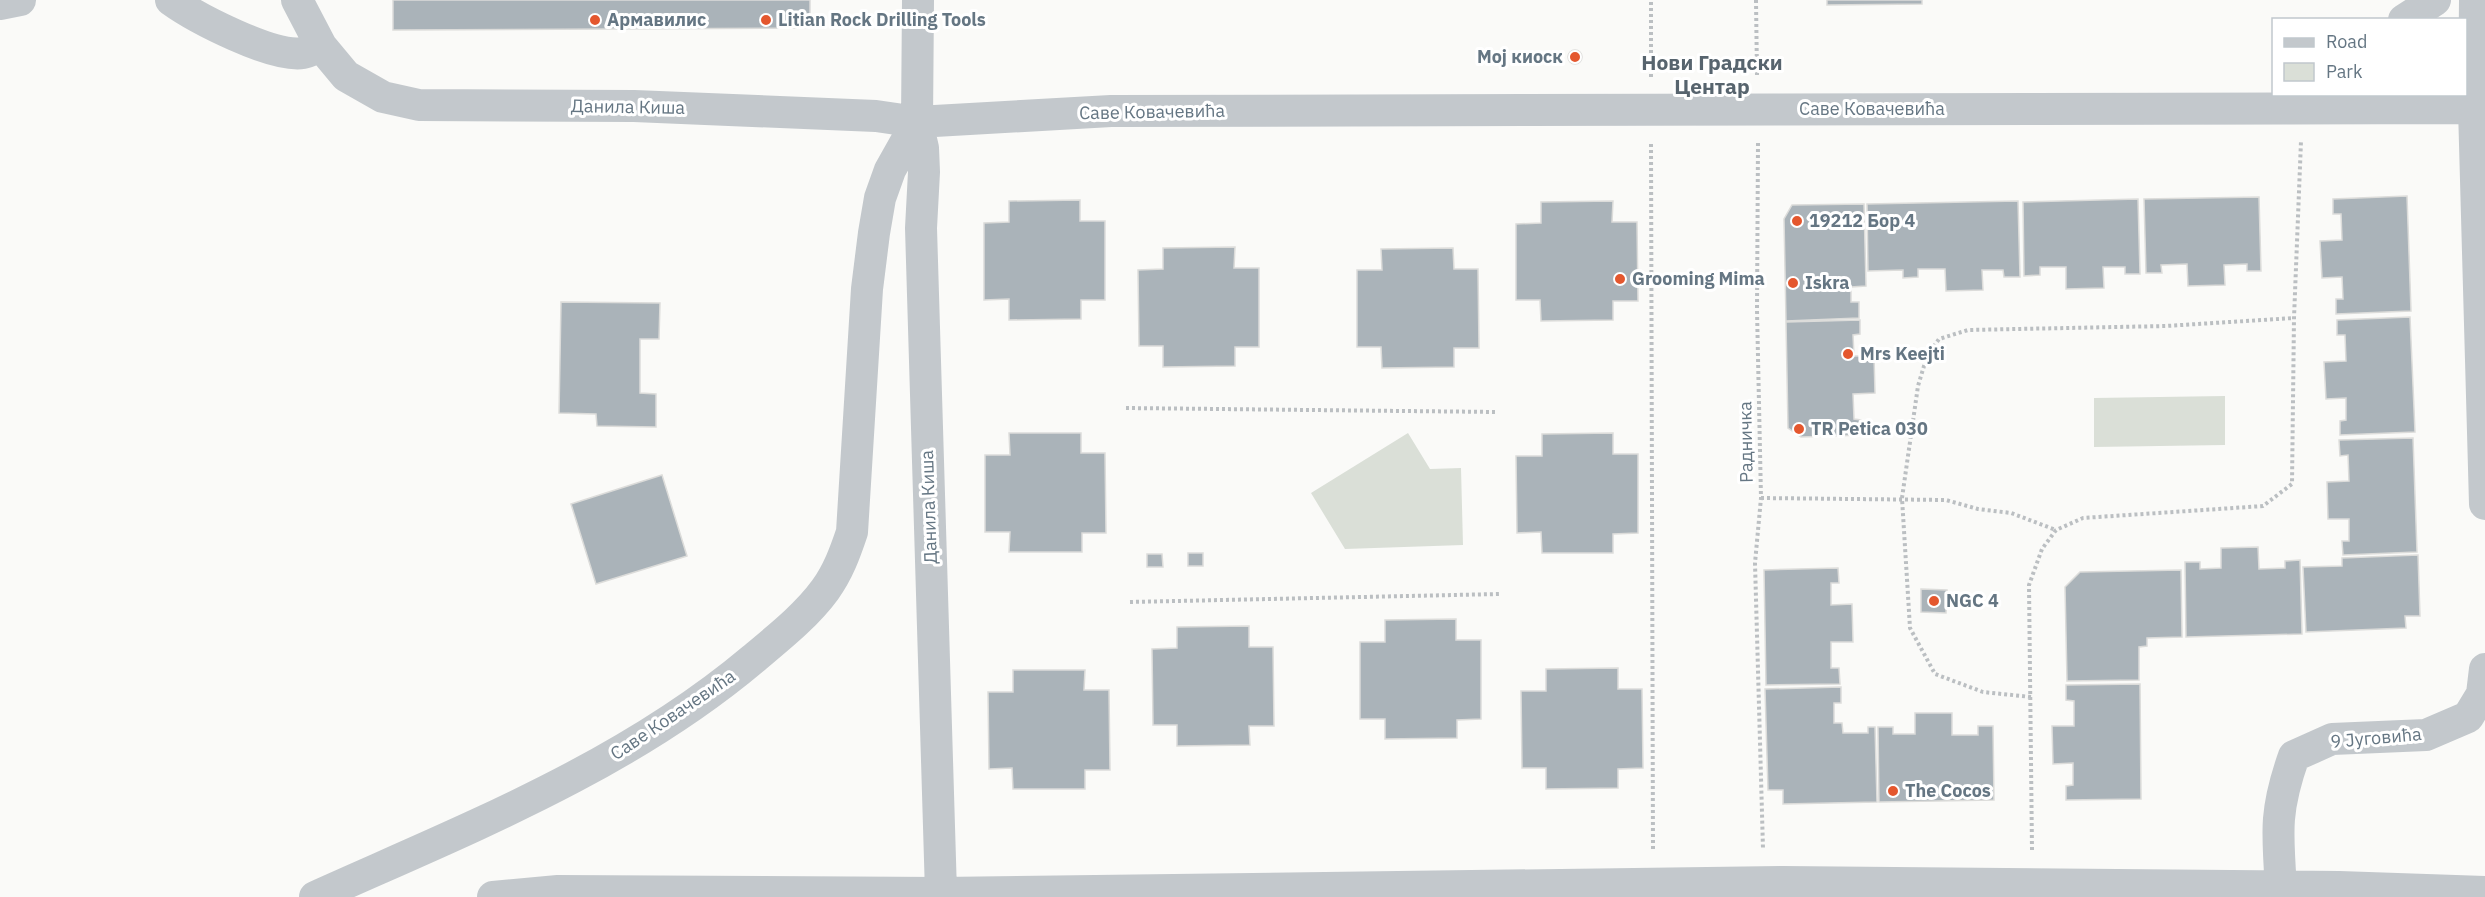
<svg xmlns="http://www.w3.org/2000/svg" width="2485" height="897" viewBox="0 0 2485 897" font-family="'IBM Plex Sans',sans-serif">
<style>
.green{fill:#dadfd7}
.building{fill:#aab3b9;stroke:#dcdcda;stroke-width:1.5}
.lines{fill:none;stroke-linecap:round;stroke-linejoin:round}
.path{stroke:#bbbfc2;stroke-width:4;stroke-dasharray:3 3;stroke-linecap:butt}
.street{stroke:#c3c8cc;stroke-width:32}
.poi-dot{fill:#e4572e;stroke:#fff;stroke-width:2}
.labels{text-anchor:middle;stroke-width:6;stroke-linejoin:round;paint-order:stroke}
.poi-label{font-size:18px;font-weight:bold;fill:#657683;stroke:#fff;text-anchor:start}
.street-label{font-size:18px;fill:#657683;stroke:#fff}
.quarter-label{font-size:21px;font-weight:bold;fill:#57646e;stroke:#fff}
</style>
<rect width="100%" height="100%" fill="#fafaf8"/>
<path class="green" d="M 2225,396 L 2225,445 L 2094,447 L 2094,398 Z
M 1408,433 L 1430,469 L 1461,468 L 1463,545 L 1345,549 L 1311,493 Z"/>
<path class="building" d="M 393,0 L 810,0 L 810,28 L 393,30 Z
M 1827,0 L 1922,0 L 1922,4 L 1827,5 Z
M1568 57a7 7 0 1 1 14 0a7 7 0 1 1-14 0Z
M 2407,196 L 2411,311 L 2336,314 L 2336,299 L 2343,299 L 2342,277 L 2322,278 L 2320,241 L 2342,240 L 2341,214 L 2333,214 L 2333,199 Z
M 2259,197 L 2261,271 L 2247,271 L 2247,264 L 2224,265 L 2225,285 L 2188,286 L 2187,264 L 2161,265 L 2162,273 L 2146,273 L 2144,199 Z
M 2138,199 L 2140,274 L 2125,274 L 2125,267 L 2103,267 L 2104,288 L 2066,289 L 2066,267 L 2040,267 L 2040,275 L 2024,276 L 2023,202 Z
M 1080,200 L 1080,221 L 1105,221 L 1105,300 L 1081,300 L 1081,319 L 1009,320 L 1009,299 L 984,300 L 984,223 L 1009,222 L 1009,201 Z
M 1613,201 L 1612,222 L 1637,222 L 1638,301 L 1613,301 L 1613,320 L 1541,321 L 1540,300 L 1516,300 L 1516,224 L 1541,223 L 1541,202 Z
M 2018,201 L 2020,277 L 2004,277 L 2003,270 L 1982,270 L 1983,290 L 1946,291 L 1945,269 L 1918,269 L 1918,277 L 1903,278 L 1903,270 L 1868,271 L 1867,204 Z
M 1864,204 L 1866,286 L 1851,287 L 1851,302 L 1859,302 L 1859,318 L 1786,321 L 1784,219 L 1792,205 Z
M 1235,247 L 1234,268 L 1259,268 L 1259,347 L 1235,347 L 1235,366 L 1163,367 L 1163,346 L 1139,346 L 1138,270 L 1163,269 L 1163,248 Z
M 1453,248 L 1454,269 L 1478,269 L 1479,348 L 1454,348 L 1454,367 L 1382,368 L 1381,347 L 1357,347 L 1357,270 L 1382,270 L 1381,249 Z
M 561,302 L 660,303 L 659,339 L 640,339 L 640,393 L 656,394 L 656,427 L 597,426 L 596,414 L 559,413 Z
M 2410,317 L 2415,432 L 2340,435 L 2340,421 L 2346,420 L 2346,398 L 2326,399 L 2324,362 L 2346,361 L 2345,335 L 2337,335 L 2337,320 Z
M 1860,320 L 1860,334 L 1853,335 L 1854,356 L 1874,356 L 1875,393 L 1853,394 L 1854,419 L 1861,420 L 1862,435 L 1801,437 L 1788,428 L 1786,322 Z
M 1009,433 L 1081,433 L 1081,453 L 1105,453 L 1106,533 L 1082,533 L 1082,552 L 1009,552 L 1010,532 L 985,532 L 985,455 L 1010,455 Z
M 1613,433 L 1613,454 L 1638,454 L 1638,533 L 1613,534 L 1613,553 L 1542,553 L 1541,532 L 1517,533 L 1516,456 L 1542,456 L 1542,434 Z
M 2413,438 L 2417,552 L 2343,555 L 2342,541 L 2349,541 L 2349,519 L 2328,519 L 2327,482 L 2349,481 L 2348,455 L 2340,456 L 2339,440 Z
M 662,475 L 687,556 L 596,584 L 571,504 Z
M 2258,547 L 2259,569 L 2285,568 L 2285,561 L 2300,560 L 2302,634 L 2186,637 L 2185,562 L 2200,562 L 2200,569 L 2221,568 L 2221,548 Z
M 1188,553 L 1203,553 L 1203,566 L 1188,566 Z
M 1147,554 L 1162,554 L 1163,567 L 1147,567 Z
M 2418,555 L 2420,616 L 2405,616 L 2406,628 L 2306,632 L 2303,567 L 2342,566 L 2342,558 Z
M 1838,568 L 1839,583 L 1831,583 L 1831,605 L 1852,604 L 1853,642 L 1831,642 L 1831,668 L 1839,668 L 1840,684 L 1766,685 L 1764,570 Z
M 2181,570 L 2182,637 L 2147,638 L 2147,646 L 2139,647 L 2139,680 L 2067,681 L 2065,587 L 2080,572 Z
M 1921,589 L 1947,590 L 1946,613 L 1921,612 Z
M 1456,619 L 1456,640 L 1481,640 L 1481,719 L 1457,720 L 1457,738 L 1385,739 L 1385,719 L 1360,719 L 1360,642 L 1385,642 L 1385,620 Z
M 1249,626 L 1249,647 L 1273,647 L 1274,726 L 1249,726 L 1250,745 L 1177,746 L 1177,725 L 1153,725 L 1152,649 L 1177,648 L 1177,627 Z
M 1618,668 L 1618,689 L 1642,689 L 1643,768 L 1618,769 L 1618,788 L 1546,789 L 1546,768 L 1522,768 L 1521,691 L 1546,691 L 1546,669 Z
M 1013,670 L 1085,670 L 1084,690 L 1109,690 L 1110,770 L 1085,770 L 1085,789 L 1013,789 L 1012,768 L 989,769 L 988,692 L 1013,692 Z
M 2140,684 L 2141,799 L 2066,800 L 2066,786 L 2073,785 L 2073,763 L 2053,764 L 2052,726 L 2074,726 L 2074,701 L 2066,700 L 2066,685 Z
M 1841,687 L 1841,703 L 1834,703 L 1834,723 L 1842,723 L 1843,733 L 1868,733 L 1868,727 L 1875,727 L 1877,802 L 1783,804 L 1783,790 L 1768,790 L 1765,689 Z
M 1915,713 L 1952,713 L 1952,735 L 1978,735 L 1978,726 L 1993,726 L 1994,800 L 1879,802 L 1878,727 L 1893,727 L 1893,734 L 1915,734 Z"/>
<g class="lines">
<path class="path" d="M 1756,0 L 1757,75
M 1651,77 L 1651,0
M 1758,143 L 1757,310 L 1761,498 L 1755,563 L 1763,849
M 1651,144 L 1653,851
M 1126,408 L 1497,412
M 1761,498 L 1946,500 L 1978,509 L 2011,513 L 2056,530
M 1130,602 L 1500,594
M 2031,697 L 1983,692 L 1935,674 L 1910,628 L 1902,498 L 1918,386 L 1927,356 L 1939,339 L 1968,330 L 2166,326 L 2294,318
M 2032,850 L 2029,585 L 2042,549 L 2056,530 L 2083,518 L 2263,506 L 2292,484 L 2294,318 L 2301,141"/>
<path class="street" d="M 171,0 C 196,18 273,58 303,53 C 309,52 315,48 321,46
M 297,0 L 321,46 L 346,76 L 383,97 L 419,105 L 634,106 L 876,116 L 917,122
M 918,0 L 917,122 L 923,148 L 924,172 L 921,228 L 941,893
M 2475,0 L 2474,108 L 2485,504
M 0,4 L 20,0
M 2404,20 L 2435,0
M 2281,887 C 2277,831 2275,809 2294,756 L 2332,739 L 2426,735 L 2468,717 L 2482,694 L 2485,669
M 315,897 C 466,829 625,767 753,659 C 778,638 806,616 825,590 C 838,572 845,553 852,532 L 867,289 L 874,233 L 880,198 L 890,170 L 917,122 L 1111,111 L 2474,108
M 493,897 L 558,891 L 941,893 L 1783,882 L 2339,887 L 2485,892"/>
</g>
<g class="poi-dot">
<circle cx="595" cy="20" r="6"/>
<circle cx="766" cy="20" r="6"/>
<circle cx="1575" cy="57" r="6"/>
<circle cx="1797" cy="221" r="6"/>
<circle cx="1620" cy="279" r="6"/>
<circle cx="1793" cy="283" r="6"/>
<circle cx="1848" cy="354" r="6"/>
<circle cx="1799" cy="429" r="6"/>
<circle cx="1934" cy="601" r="6"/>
<circle cx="1893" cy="791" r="6"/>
</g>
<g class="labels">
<g class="poi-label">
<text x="607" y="26">Армавилис</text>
<text x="778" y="26">Litian Rock Drilling Tools</text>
<text x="1563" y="63" text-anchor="end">Мој киоск</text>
<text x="1809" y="227">19212 Бор 4</text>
<text x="1632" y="285">Grooming Mima</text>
<text x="1805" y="289">Iskra</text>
<text x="1860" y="360">Mrs Keejti</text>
<text x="1811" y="435">TR Petica 030</text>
<text x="1946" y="607">NGC 4</text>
<text x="1905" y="797">The Cocos</text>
</g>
<g class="street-label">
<text transform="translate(628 107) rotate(1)" y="6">Данила Киша</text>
<text x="1872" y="115">Саве Ковачевића</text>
<text transform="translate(1152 112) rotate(-1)" y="6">Саве Ковачевића</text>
<text transform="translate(1746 442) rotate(-91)" y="6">Радничка</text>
<text transform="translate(929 507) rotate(-92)" y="6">Данила Киша</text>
<text transform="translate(673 715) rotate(-34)" y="6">Саве Ковачевића</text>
<text transform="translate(2376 738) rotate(-5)" y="6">9 Југовића</text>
</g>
<g class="quarter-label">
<text x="1712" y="70">Нови Градски<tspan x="1712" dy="24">Центар</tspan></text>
</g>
</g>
<rect x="2272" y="18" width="195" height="78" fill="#ffffff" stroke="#c1c8cd" stroke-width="1.5"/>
<rect x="2284" y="38" width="30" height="9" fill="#c3c8cc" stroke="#c1c8cd" stroke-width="1.5"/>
<text x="2326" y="48" font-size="18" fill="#657683">Road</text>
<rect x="2284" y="63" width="30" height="18" fill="#dadfd7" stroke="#c1c8cd" stroke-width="1.5"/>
<text x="2326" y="78" font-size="18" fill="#657683">Park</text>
</svg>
